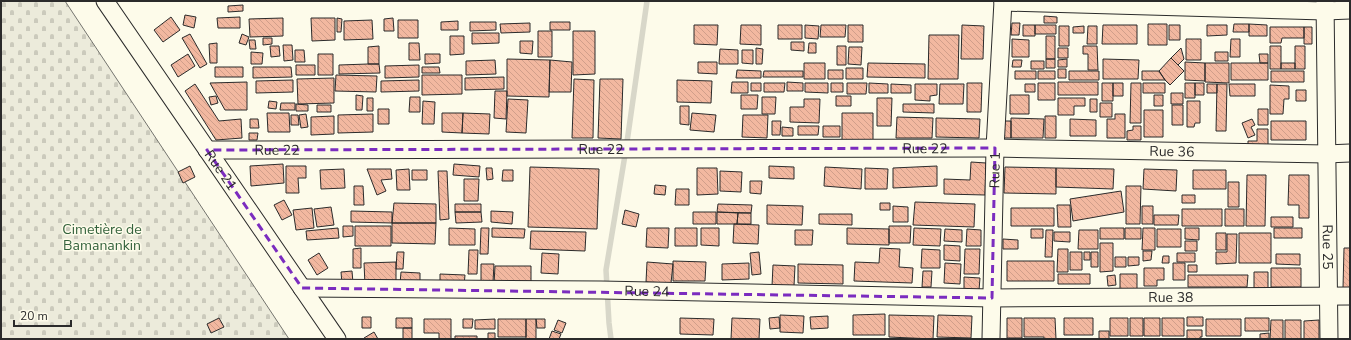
<svg xmlns="http://www.w3.org/2000/svg" width="1351" height="340" viewBox="0 0 1351 340" font-family="'Nunito Sans',sans-serif">
<style>
.cemetery{fill:url(#cemetery-stones);stroke:#74746e}
.lines{fill:none;stroke-linecap:round;stroke-linejoin:round}
.stream{stroke:#d8d7c9;stroke-width:5.5}
.building{fill:url(#building-back-hatch);stroke:#2b2b2b}
.street-casing{stroke:#2b2b2b;stroke-width:19}
.street{stroke:#fdfbea;stroke-width:17}
.marked{fill:none;stroke:#7b2cbf;stroke-width:3;stroke-dasharray:8 5;stroke-linejoin:round}
.labels{text-anchor:middle;stroke-width:3;stroke-linejoin:round;paint-order:stroke}
.street-label{font-size:14px;fill:#2b2b2b;stroke:#fdfbea}
.park-label{font-size:14px;fill:#34623c;stroke:#fdfbea}
</style>
<defs>
<pattern id="cemetery-stones" width="16" height="16" patternUnits="userSpaceOnUse"><rect width="16" height="16" fill="#ecebdb"/><path d="M2 7V4a2 2 0 0 1 4 0v3zM10 15v-3a2 2 0 0 1 4 0v3z" fill="#cbcabc"/></pattern>
<pattern id="building-back-hatch" width="6" height="6" patternUnits="userSpaceOnUse"><rect width="6" height="6" fill="#f2b8a0"/><path d="M-1 5l2 2M0 0l6 6M5-1l2 2" fill="none" stroke="#d09e8a"/></pattern>
</defs>
<rect width="100%" height="100%" fill="#fdfbea"/>
<path class="cemetery" d="M 1,1 L 65,1 L 289,339 L 1,339 Z"/>
<g class="lines">
<path class="stream" d="M 611,339 L 609,323 L 606,270 L 626,149 L 647,1"/>
</g>
<path class="building" d="M 243,5 L 243,11 L 228,12 L 228,6 Z
M 185,15 L 196,17 L 194,28 L 183,25 Z
M 1044,16 L 1057,17 L 1057,23 L 1044,23 Z
M 171,17 L 180,30 L 163,42 L 154,30 Z
M 240,17 L 240,28 L 218,28 L 217,18 Z
M 283,18 L 283,36 L 250,37 L 249,19 Z
M 311,18 L 335,18 L 335,40 L 312,41 Z
M 337,18 L 342,19 L 341,32 L 337,32 Z
M 393,18 L 394,31 L 384,31 L 384,19 Z
M 372,20 L 373,39 L 344,40 L 344,21 Z
M 398,20 L 418,20 L 418,38 L 398,38 Z
M 458,21 L 458,30 L 441,30 L 441,22 Z
M 470,22 L 496,22 L 496,30 L 470,31 Z
M 550,22 L 570,22 L 570,30 L 550,30 Z
M 530,23 L 530,32 L 501,33 L 500,24 Z
M 1012,23 L 1020,23 L 1019,35 L 1011,35 Z
M 1148,24 L 1167,24 L 1167,45 L 1148,45 Z
M 1234,24 L 1249,24 L 1249,32 L 1233,32 Z
M 1249,24 L 1267,25 L 1267,36 L 1249,36 Z
M 694,25 L 718,25 L 717,45 L 694,44 Z
M 741,25 L 761,25 L 761,45 L 740,44 Z
M 778,25 L 802,25 L 802,39 L 778,39 Z
M 805,25 L 819,26 L 818,39 L 805,38 Z
M 821,25 L 846,25 L 845,37 L 820,37 Z
M 848,25 L 863,25 L 863,42 L 848,42 Z
M 962,25 L 984,26 L 983,59 L 961,59 Z
M 1023,25 L 1035,25 L 1035,36 L 1023,36 Z
M 1035,25 L 1056,25 L 1056,34 L 1035,34 Z
M 1103,25 L 1137,25 L 1137,44 L 1102,44 Z
M 1169,25 L 1180,25 L 1180,40 L 1169,40 Z
M 1207,25 L 1227,25 L 1227,35 L 1207,36 Z
M 1059,26 L 1069,26 L 1069,46 L 1059,46 Z
M 1084,26 L 1084,33 L 1073,33 L 1073,27 Z
M 1088,26 L 1097,26 L 1097,44 L 1087,44 Z
M 1270,27 L 1304,27 L 1304,38 L 1282,38 L 1281,43 L 1270,43 Z
M 1304,27 L 1312,27 L 1312,44 L 1304,44 Z
M 538,31 L 552,31 L 552,57 L 538,57 Z
M 573,31 L 595,31 L 595,74 L 573,75 Z
M 472,33 L 499,33 L 499,43 L 472,44 Z
M 190,34 L 207,64 L 200,68 L 182,38 Z
M 242,34 L 249,37 L 246,45 L 239,43 Z
M 929,35 L 959,35 L 958,79 L 928,79 Z
M 450,36 L 464,36 L 464,54 L 450,55 Z
M 1046,36 L 1055,36 L 1055,59 L 1046,59 Z
M 263,38 L 272,38 L 272,44 L 263,45 Z
M 1012,39 L 1029,40 L 1029,57 L 1012,57 Z
M 1186,39 L 1201,39 L 1201,60 L 1186,60 Z
M 1231,39 L 1240,39 L 1240,57 L 1230,57 Z
M 249,40 L 255,40 L 256,49 L 250,49 Z
M 520,41 L 533,41 L 532,54 L 520,53 Z
M 791,42 L 804,42 L 804,51 L 791,50 Z
M 217,43 L 217,63 L 210,63 L 209,44 Z
M 409,43 L 419,43 L 420,60 L 409,60 Z
M 809,43 L 816,43 L 816,53 L 808,53 Z
M 283,45 L 292,45 L 293,60 L 284,61 Z
M 270,46 L 279,46 L 280,56 L 271,57 Z
M 379,46 L 379,64 L 368,64 L 368,47 Z
M 837,46 L 846,46 L 846,65 L 837,65 Z
M 1083,46 L 1097,46 L 1098,70 L 1088,70 L 1088,54 L 1083,54 Z
M 1270,46 L 1281,46 L 1281,69 L 1270,69 Z
M 1295,46 L 1305,46 L 1305,69 L 1295,69 Z
M 849,47 L 862,47 L 861,65 L 848,64 Z
M 756,48 L 763,49 L 762,64 L 756,64 Z
M 1058,48 L 1068,48 L 1068,58 L 1058,58 Z
M 1181,48 L 1184,59 L 1178,65 L 1171,58 Z
M 720,49 L 738,50 L 738,64 L 719,64 Z
M 295,50 L 304,50 L 305,62 L 295,62 Z
M 742,50 L 753,50 L 753,64 L 742,63 Z
M 251,52 L 263,53 L 262,64 L 251,64 Z
M 1215,52 L 1228,52 L 1228,61 L 1215,61 Z
M 188,54 L 195,66 L 178,77 L 171,65 Z
M 318,54 L 333,54 L 333,75 L 318,75 Z
M 425,54 L 440,54 L 440,63 L 425,64 Z
M 1259,54 L 1268,54 L 1268,63 L 1260,63 Z
M 1171,58 L 1184,71 L 1170,85 L 1165,80 L 1159,71 Z
M 507,59 L 550,60 L 549,97 L 507,96 Z
M 1046,59 L 1055,59 L 1055,68 L 1046,68 Z
M 1067,59 L 1067,67 L 1058,67 L 1058,60 Z
M 1103,59 L 1139,60 L 1138,79 L 1103,79 Z
M 495,60 L 496,74 L 466,75 L 466,61 Z
M 550,60 L 572,62 L 571,92 L 549,92 Z
M 1013,60 L 1022,60 L 1021,67 L 1012,67 Z
M 1031,61 L 1044,61 L 1044,69 L 1031,69 Z
M 698,62 L 717,62 L 717,74 L 698,73 Z
M 1185,62 L 1205,63 L 1205,81 L 1185,80 Z
M 804,63 L 825,63 L 825,79 L 804,79 Z
M 868,63 L 925,64 L 925,78 L 867,77 Z
M 1205,63 L 1229,63 L 1229,83 L 1205,82 Z
M 1231,63 L 1268,63 L 1268,80 L 1231,80 Z
M 1281,63 L 1295,63 L 1295,69 L 1281,69 Z
M 368,64 L 379,64 L 380,73 L 339,74 L 339,65 Z
M 296,65 L 315,65 L 315,75 L 296,75 Z
M 419,65 L 419,77 L 385,78 L 385,66 Z
M 215,67 L 243,67 L 243,77 L 215,77 Z
M 253,67 L 291,67 L 292,77 L 253,78 Z
M 422,67 L 439,67 L 440,73 L 422,73 Z
M 846,68 L 863,68 L 863,79 L 846,79 Z
M 1058,69 L 1066,69 L 1066,78 L 1058,78 Z
M 737,70 L 761,71 L 761,78 L 736,78 Z
M 828,70 L 843,70 L 843,79 L 828,79 Z
M 764,71 L 803,71 L 803,77 L 763,77 Z
M 1015,71 L 1036,71 L 1036,79 L 1015,79 Z
M 1038,71 L 1055,71 L 1055,79 L 1038,79 Z
M 1069,71 L 1099,71 L 1099,80 L 1069,80 Z
M 1142,71 L 1159,71 L 1165,80 L 1142,80 Z
M 1271,71 L 1304,71 L 1304,82 L 1271,82 Z
M 336,75 L 377,76 L 376,92 L 335,91 Z
M 422,75 L 462,75 L 462,94 L 422,95 Z
M 504,77 L 504,89 L 465,90 L 465,78 Z
M 334,78 L 334,103 L 298,104 L 297,79 Z
M 574,79 L 594,80 L 593,138 L 572,138 Z
M 600,79 L 623,79 L 621,139 L 598,138 Z
M 293,80 L 293,92 L 256,93 L 256,81 Z
M 419,80 L 419,91 L 381,92 L 381,81 Z
M 677,80 L 712,81 L 711,103 L 677,102 Z
M 247,82 L 247,110 L 225,110 L 210,83 Z
M 732,82 L 748,82 L 748,93 L 731,93 Z
M 787,82 L 803,83 L 803,91 L 787,91 Z
M 1058,82 L 1098,82 L 1098,95 L 1058,95 Z
M 751,83 L 761,83 L 761,91 L 751,91 Z
M 764,83 L 785,83 L 784,92 L 764,92 Z
M 805,83 L 828,83 L 828,93 L 805,92 Z
M 831,83 L 843,83 L 843,92 L 831,92 Z
M 847,83 L 867,83 L 866,94 L 847,94 Z
M 869,83 L 888,84 L 888,93 L 869,93 Z
M 967,83 L 982,83 L 981,112 L 967,112 Z
M 1038,83 L 1055,83 L 1055,100 L 1038,100 Z
M 1102,83 L 1113,83 L 1113,101 L 1102,101 Z
M 1113,83 L 1123,83 L 1123,96 L 1113,96 Z
M 1131,83 L 1141,83 L 1141,123 L 1130,123 Z
M 1143,83 L 1165,83 L 1165,93 L 1143,93 Z
M 1185,83 L 1195,83 L 1195,98 L 1185,98 Z
M 1195,83 L 1204,83 L 1204,95 L 1195,95 Z
M 195,84 L 219,121 L 241,119 L 242,138 L 216,140 L 185,91 Z
M 891,84 L 911,85 L 911,93 L 891,93 Z
M 915,84 L 937,84 L 937,95 L 930,96 L 930,101 L 915,100 Z
M 940,84 L 964,84 L 963,104 L 939,104 Z
M 1025,84 L 1035,84 L 1035,92 L 1025,92 Z
M 1207,84 L 1217,84 L 1217,93 L 1207,93 Z
M 1217,84 L 1227,84 L 1226,131 L 1216,131 Z
M 1229,84 L 1255,84 L 1255,96 L 1230,96 Z
M 1270,85 L 1289,86 L 1289,99 L 1284,99 L 1283,114 L 1270,114 Z
M 1296,90 L 1306,90 L 1306,101 L 1296,101 Z
M 495,91 L 507,91 L 506,119 L 494,118 Z
M 1171,93 L 1183,93 L 1183,104 L 1171,104 Z
M 356,95 L 363,96 L 362,110 L 356,110 Z
M 741,95 L 758,95 L 757,109 L 741,109 Z
M 1010,95 L 1029,95 L 1029,114 L 1010,114 Z
M 1154,95 L 1163,95 L 1163,106 L 1154,106 Z
M 216,96 L 218,103 L 211,105 L 209,97 Z
M 836,96 L 851,96 L 851,106 L 836,106 Z
M 410,97 L 420,97 L 420,112 L 409,112 Z
M 762,97 L 776,97 L 775,114 L 762,114 Z
M 367,98 L 373,98 L 373,111 L 367,111 Z
M 877,98 L 892,98 L 891,126 L 877,126 Z
M 1058,98 L 1085,98 L 1085,106 L 1074,106 L 1074,115 L 1058,115 Z
M 508,99 L 528,100 L 526,133 L 506,132 Z
M 804,99 L 820,99 L 819,123 L 790,122 L 790,107 L 804,107 Z
M 1090,99 L 1097,99 L 1097,112 L 1090,112 Z
M 269,101 L 277,102 L 276,109 L 268,108 Z
M 423,101 L 435,102 L 434,124 L 422,124 Z
M 1187,101 L 1200,101 L 1200,123 L 1195,123 L 1194,127 L 1187,127 Z
M 281,103 L 295,103 L 295,110 L 280,110 Z
M 1100,103 L 1112,103 L 1112,117 L 1100,117 Z
M 296,104 L 308,105 L 308,111 L 296,111 Z
M 903,104 L 934,104 L 934,113 L 903,112 Z
M 317,105 L 331,105 L 331,112 L 317,112 Z
M 1172,105 L 1183,105 L 1183,125 L 1172,125 Z
M 680,106 L 689,106 L 689,125 L 680,124 Z
M 378,109 L 389,109 L 389,124 L 378,124 Z
M 1258,109 L 1268,109 L 1268,125 L 1258,125 Z
M 1144,110 L 1163,110 L 1163,137 L 1144,137 Z
M 267,113 L 289,113 L 290,132 L 268,132 Z
M 442,113 L 463,113 L 462,133 L 442,132 Z
M 463,113 L 490,114 L 489,134 L 462,133 Z
M 692,113 L 716,115 L 714,132 L 690,130 Z
M 842,113 L 873,113 L 873,140 L 842,140 Z
M 306,114 L 308,127 L 301,128 L 299,115 Z
M 373,114 L 373,132 L 338,133 L 338,115 Z
M 1115,114 L 1125,114 L 1125,138 L 1107,138 L 1107,119 L 1115,119 Z
M 291,115 L 298,115 L 299,125 L 291,125 Z
M 743,115 L 768,115 L 767,138 L 742,137 Z
M 334,116 L 334,134 L 311,135 L 311,117 Z
M 1045,116 L 1056,116 L 1056,138 L 1045,138 Z
M 897,117 L 933,118 L 932,138 L 896,138 Z
M 936,118 L 980,119 L 979,138 L 936,137 Z
M 1011,118 L 1044,119 L 1043,138 L 1011,138 Z
M 250,119 L 258,119 L 259,128 L 250,128 Z
M 1070,119 L 1096,120 L 1096,136 L 1070,136 Z
M 1252,119 L 1255,125 L 1251,127 L 1255,135 L 1248,138 L 1242,123 Z
M 772,121 L 781,121 L 780,135 L 772,135 Z
M 1001,121 L 1011,121 L 1011,138 L 998,138 Z
M 1271,121 L 1306,121 L 1306,140 L 1271,140 Z
M 798,126 L 819,126 L 818,135 L 798,135 Z
M 823,126 L 840,126 L 840,137 L 823,137 Z
M 1133,126 L 1141,126 L 1141,140 L 1127,140 L 1127,131 L 1133,130 Z
M 782,127 L 793,128 L 793,136 L 782,136 Z
M 1257,129 L 1268,129 L 1268,151 L 1248,151 L 1248,141 L 1257,141 Z
M 249,133 L 258,133 L 257,140 L 249,140 Z
M 971,162 L 986,163 L 985,195 L 944,194 L 944,179 L 970,180 Z
M 283,164 L 284,183 L 251,186 L 250,166 Z
M 454,164 L 480,166 L 479,177 L 453,175 Z
M 190,166 L 195,177 L 183,183 L 178,172 Z
M 286,166 L 306,166 L 306,178 L 298,178 L 299,193 L 286,193 Z
M 769,166 L 794,167 L 794,179 L 769,178 Z
M 937,166 L 937,186 L 893,188 L 893,168 Z
M 530,167 L 599,169 L 597,229 L 528,227 Z
M 825,167 L 862,169 L 861,189 L 824,186 Z
M 1005,167 L 1056,168 L 1056,194 L 1004,193 Z
M 486,168 L 492,168 L 493,179 L 487,180 Z
M 697,168 L 717,168 L 718,194 L 697,195 Z
M 865,168 L 888,169 L 887,189 L 865,189 Z
M 1056,168 L 1114,169 L 1113,189 L 1056,187 Z
M 344,169 L 345,188 L 321,189 L 320,170 Z
M 367,169 L 391,169 L 392,179 L 381,180 L 386,191 L 377,195 Z
M 409,169 L 410,190 L 397,190 L 396,170 Z
M 1144,169 L 1177,170 L 1176,191 L 1143,189 Z
M 412,170 L 427,170 L 427,180 L 412,180 Z
M 503,170 L 513,170 L 513,181 L 502,181 Z
M 1193,170 L 1226,170 L 1226,189 L 1193,189 Z
M 438,171 L 447,171 L 449,219 L 440,220 Z
M 720,171 L 742,172 L 741,192 L 720,191 Z
M 1247,175 L 1266,175 L 1265,226 L 1246,226 Z
M 1289,175 L 1309,175 L 1309,218 L 1299,218 L 1299,205 L 1288,205 Z
M 464,179 L 479,179 L 478,201 L 464,201 Z
M 750,181 L 762,181 L 761,194 L 750,193 Z
M 1228,182 L 1239,182 L 1239,207 L 1228,207 Z
M 655,185 L 666,186 L 665,195 L 654,194 Z
M 354,186 L 363,186 L 364,205 L 354,205 Z
M 1126,186 L 1141,186 L 1140,224 L 1126,224 Z
M 676,189 L 689,189 L 689,205 L 675,205 Z
M 1121,191 L 1124,212 L 1073,221 L 1070,199 Z
M 1182,195 L 1195,195 L 1195,203 L 1182,203 Z
M 284,200 L 292,215 L 282,220 L 274,205 Z
M 915,202 L 975,204 L 974,227 L 913,225 Z
M 394,203 L 436,204 L 436,223 L 392,223 Z
M 880,203 L 890,203 L 890,210 L 880,210 Z
M 455,204 L 481,204 L 481,212 L 455,212 Z
M 718,204 L 752,205 L 751,213 L 717,212 Z
M 767,205 L 803,206 L 802,225 L 767,224 Z
M 1057,205 L 1070,205 L 1071,227 L 1058,227 Z
M 893,206 L 908,207 L 908,222 L 893,222 Z
M 1142,206 L 1153,206 L 1153,224 L 1142,224 Z
M 331,207 L 334,225 L 317,227 L 314,209 Z
M 312,208 L 314,228 L 296,230 L 293,210 Z
M 1011,208 L 1054,208 L 1054,226 L 1011,226 Z
M 1182,209 L 1222,209 L 1222,226 L 1182,226 Z
M 1225,209 L 1244,209 L 1244,226 L 1225,226 Z
M 625,210 L 639,214 L 636,227 L 622,224 Z
M 351,211 L 392,212 L 392,223 L 351,222 Z
M 491,211 L 513,212 L 512,224 L 491,222 Z
M 455,212 L 481,212 L 482,222 L 456,223 Z
M 693,212 L 716,212 L 716,224 L 693,224 Z
M 717,212 L 738,213 L 737,224 L 717,224 Z
M 738,213 L 751,213 L 751,224 L 737,224 Z
M 819,214 L 852,214 L 852,225 L 819,224 Z
M 1154,215 L 1179,215 L 1178,225 L 1154,225 Z
M 1271,217 L 1293,217 L 1293,227 L 1271,227 Z
M 392,223 L 436,223 L 435,244 L 392,243 Z
M 734,224 L 759,225 L 758,244 L 733,243 Z
M 343,226 L 353,226 L 353,236 L 343,237 Z
M 355,226 L 391,226 L 391,246 L 355,246 Z
M 889,226 L 911,226 L 910,243 L 889,243 Z
M 338,228 L 339,238 L 307,240 L 306,231 Z
M 449,228 L 475,229 L 475,245 L 449,245 Z
M 481,228 L 489,228 L 488,254 L 480,254 Z
M 492,228 L 525,229 L 524,238 L 492,237 Z
M 647,228 L 669,228 L 668,248 L 646,247 Z
M 675,228 L 697,228 L 697,246 L 675,246 Z
M 701,228 L 719,228 L 719,246 L 701,245 Z
M 847,228 L 889,229 L 889,245 L 847,244 Z
M 914,228 L 941,229 L 940,246 L 913,245 Z
M 1100,228 L 1124,228 L 1124,239 L 1100,239 Z
M 1125,228 L 1141,228 L 1141,239 L 1125,239 Z
M 1143,228 L 1155,228 L 1155,250 L 1142,250 Z
M 1185,228 L 1199,228 L 1199,240 L 1185,239 Z
M 1274,228 L 1302,228 L 1302,238 L 1274,238 Z
M 945,229 L 962,230 L 962,242 L 944,241 Z
M 967,229 L 981,230 L 981,246 L 966,246 Z
M 1031,229 L 1043,229 L 1043,238 L 1031,238 Z
M 1157,229 L 1181,229 L 1181,247 L 1157,247 Z
M 795,230 L 813,230 L 812,245 L 795,245 Z
M 1046,230 L 1053,230 L 1052,257 L 1045,257 Z
M 1079,230 L 1098,230 L 1098,249 L 1078,249 Z
M 531,231 L 586,232 L 585,251 L 530,249 Z
M 1054,232 L 1070,232 L 1070,242 L 1054,241 Z
M 1216,233 L 1226,233 L 1226,250 L 1216,250 Z
M 1239,233 L 1271,233 L 1271,263 L 1239,263 Z
M 1227,234 L 1237,234 L 1236,263 L 1216,264 L 1216,252 L 1227,252 Z
M 1003,239 L 1018,240 L 1018,249 L 1003,249 Z
M 1185,241 L 1197,241 L 1197,251 L 1185,251 Z
M 1100,243 L 1113,243 L 1113,271 L 1100,272 Z
M 944,245 L 960,246 L 960,261 L 944,260 Z
M 361,248 L 361,268 L 353,268 L 353,249 Z
M 880,248 L 900,249 L 899,267 L 913,268 L 912,283 L 854,281 L 855,262 L 879,263 Z
M 1344,248 L 1350,248 L 1350,288 L 1343,288 Z
M 922,249 L 940,250 L 940,268 L 921,268 Z
M 965,249 L 980,249 L 979,274 L 964,274 Z
M 1058,249 L 1068,249 L 1068,272 L 1057,272 Z
M 469,250 L 478,250 L 477,274 L 468,274 Z
M 1143,251 L 1152,251 L 1151,260 L 1143,261 Z
M 397,252 L 404,252 L 403,269 L 396,269 Z
M 759,252 L 761,274 L 752,275 L 750,253 Z
M 1070,252 L 1082,252 L 1082,270 L 1070,270 Z
M 1084,252 L 1090,252 L 1090,260 L 1084,260 Z
M 1091,252 L 1098,252 L 1098,267 L 1091,267 Z
M 319,253 L 328,268 L 317,275 L 308,260 Z
M 542,253 L 559,254 L 558,274 L 541,273 Z
M 1177,253 L 1195,253 L 1195,262 L 1177,262 Z
M 1276,254 L 1300,254 L 1300,265 L 1276,264 Z
M 1163,256 L 1169,256 L 1169,263 L 1162,263 Z
M 1115,257 L 1126,257 L 1126,267 L 1115,267 Z
M 1128,257 L 1139,257 L 1139,265 L 1128,266 Z
M 673,261 L 706,262 L 705,281 L 673,281 Z
M 1007,261 L 1054,261 L 1054,281 L 1007,281 Z
M 396,262 L 396,284 L 365,285 L 364,263 Z
M 647,262 L 673,264 L 671,283 L 646,282 Z
M 749,263 L 749,279 L 722,280 L 722,264 Z
M 945,263 L 961,264 L 960,284 L 944,283 Z
M 1173,263 L 1185,263 L 1185,280 L 1173,280 Z
M 481,264 L 494,264 L 493,282 L 481,282 Z
M 798,264 L 843,265 L 843,284 L 798,283 Z
M 773,265 L 795,266 L 794,286 L 772,286 Z
M 1188,265 L 1197,265 L 1197,272 L 1188,272 Z
M 495,266 L 531,266 L 531,285 L 494,284 Z
M 1144,268 L 1164,268 L 1164,280 L 1157,280 L 1157,286 L 1144,286 Z
M 1271,268 L 1301,268 L 1301,287 L 1271,287 Z
M 352,271 L 353,283 L 342,284 L 341,272 Z
M 923,271 L 932,271 L 931,287 L 922,287 Z
M 401,272 L 420,273 L 420,285 L 400,284 Z
M 1254,272 L 1268,272 L 1268,288 L 1254,288 Z
M 440,274 L 465,275 L 464,286 L 440,285 Z
M 1058,274 L 1090,274 L 1090,284 L 1058,284 Z
M 1120,274 L 1137,274 L 1137,291 L 1120,291 Z
M 1115,275 L 1116,285 L 1108,286 L 1107,276 Z
M 1188,275 L 1248,275 L 1247,287 L 1188,287 Z
M 964,277 L 980,278 L 979,290 L 964,290 Z
M 885,314 L 885,335 L 853,335 L 853,315 Z
M 780,315 L 804,316 L 803,333 L 780,332 Z
M 889,315 L 934,316 L 933,339 L 889,337 Z
M 938,315 L 972,316 L 971,338 L 937,337 Z
M 828,316 L 828,328 L 811,329 L 810,317 Z
M 362,317 L 371,317 L 371,328 L 362,328 Z
M 779,317 L 780,328 L 770,329 L 769,318 Z
M 1187,317 L 1203,317 L 1203,326 L 1187,326 Z
M 219,318 L 224,327 L 211,333 L 207,324 Z
M 396,318 L 412,318 L 412,328 L 396,328 Z
M 680,318 L 714,319 L 713,335 L 680,334 Z
M 732,318 L 760,319 L 759,339 L 731,339 Z
M 1007,318 L 1022,318 L 1022,338 L 1007,338 Z
M 1024,318 L 1055,318 L 1056,339 L 1044,339 L 1044,337 L 1024,337 Z
M 1064,318 L 1093,318 L 1093,335 L 1064,335 Z
M 1110,318 L 1128,318 L 1128,336 L 1110,336 Z
M 1130,318 L 1143,318 L 1143,336 L 1130,336 Z
M 1144,318 L 1160,318 L 1160,336 L 1144,336 Z
M 1162,318 L 1184,318 L 1184,336 L 1162,336 Z
M 1245,318 L 1269,318 L 1269,331 L 1245,331 Z
M 424,319 L 451,319 L 451,339 L 439,339 L 439,333 L 424,333 Z
M 463,319 L 473,319 L 472,328 L 463,328 Z
M 495,319 L 495,329 L 475,329 L 475,320 Z
M 498,319 L 526,319 L 526,337 L 498,337 Z
M 526,319 L 536,319 L 536,339 L 526,339 Z
M 536,319 L 545,319 L 545,328 L 537,328 Z
M 1206,319 L 1241,319 L 1241,336 L 1206,336 Z
M 558,320 L 566,323 L 562,333 L 554,330 Z
M 1271,320 L 1283,320 L 1283,339 L 1270,339 Z
M 1285,320 L 1301,320 L 1301,339 L 1285,339 Z
M 1319,320 L 1319,339 L 1304,339 L 1304,321 Z
M 403,328 L 412,328 L 412,339 L 403,339 Z
M 1187,330 L 1202,330 L 1202,337 L 1200,337 L 1200,339 L 1187,339 Z
M 552,331 L 561,334 L 559,339 L 549,339 Z
M 1099,331 L 1109,331 L 1109,339 L 1099,339 Z
M 374,332 L 378,339 L 364,339 L 364,338 Z
M 488,333 L 495,333 L 495,339 L 488,339 Z
M 1269,333 L 1269,339 L 1260,339 L 1260,334 Z
M 455,336 L 477,336 L 477,339 L 455,339 Z"/>
<g class="lines">
<g class="street-casing">
<g id="street">
<path id="s1" d="M 105,1 L 337,339"/>
<path d="M 1003,1 L 1003,2 L 1325,11 L 1350,10"/>
<path id="s2" d="M 1325,1 L 1329,339"/>
<path id="s3" d="M 207,150 L 995,148 L 1326,154 L 1350,153"/>
<path id="s4" d="M 302,288 L 601,290 L 992,298 L 1350,296"/>
<path id="s5" d="M 991,339 L 995,148 L 1003,1"/>
</g>
</g>
<use href="#street" class="street"/>
</g>
<path class="marked" d="M 995,148 L 992,298 L 302,288 L 207,150 Z"/>
<g class="labels">
<g class="street-label">
<text dy="5" stroke="none"><textPath href="#s3" startOffset="718">Rue 22</textPath></text>
<text dy="5" stroke="none"><textPath href="#s3" startOffset="394">Rue 22</textPath></text>
<text dy="5" stroke="none"><textPath href="#s3" startOffset="70">Rue 22</textPath></text>
<text dy="5" stroke="none"><textPath href="#s3" startOffset="965">Rue 36</textPath></text>
<text dy="5" stroke="none"><textPath href="#s1" startOffset="205">Rue 21</textPath></text>
<text dy="5" stroke="none"><textPath href="#s5" startOffset="169">Rue 1</textPath></text>
<text dy="5" stroke="none"><textPath href="#s2" startOffset="246">Rue 25</textPath></text>
<text dy="5" stroke="none"><textPath href="#s4" startOffset="345">Rue 24</textPath></text>
<text dy="5" stroke="none"><textPath href="#s4" startOffset="869">Rue 38</textPath></text>
</g>
<g class="park-label">
<text x="102" y="234">Cimetière de<tspan x="102" dy="16">Bamanankin</tspan></text>
</g>
</g>
<rect width="1351" height="340" fill="none" stroke="#2b2b2b" stroke-width="4"/>
<path d="M14 320v6h57v-6" fill="none" stroke="#2b2b2b" stroke-width="2"/>
<text x="20" y="320" font-size="12" fill="#2b2b2b" stroke="#fdfbea" stroke-width="3" paint-order="stroke">20 m</text>
</svg>
